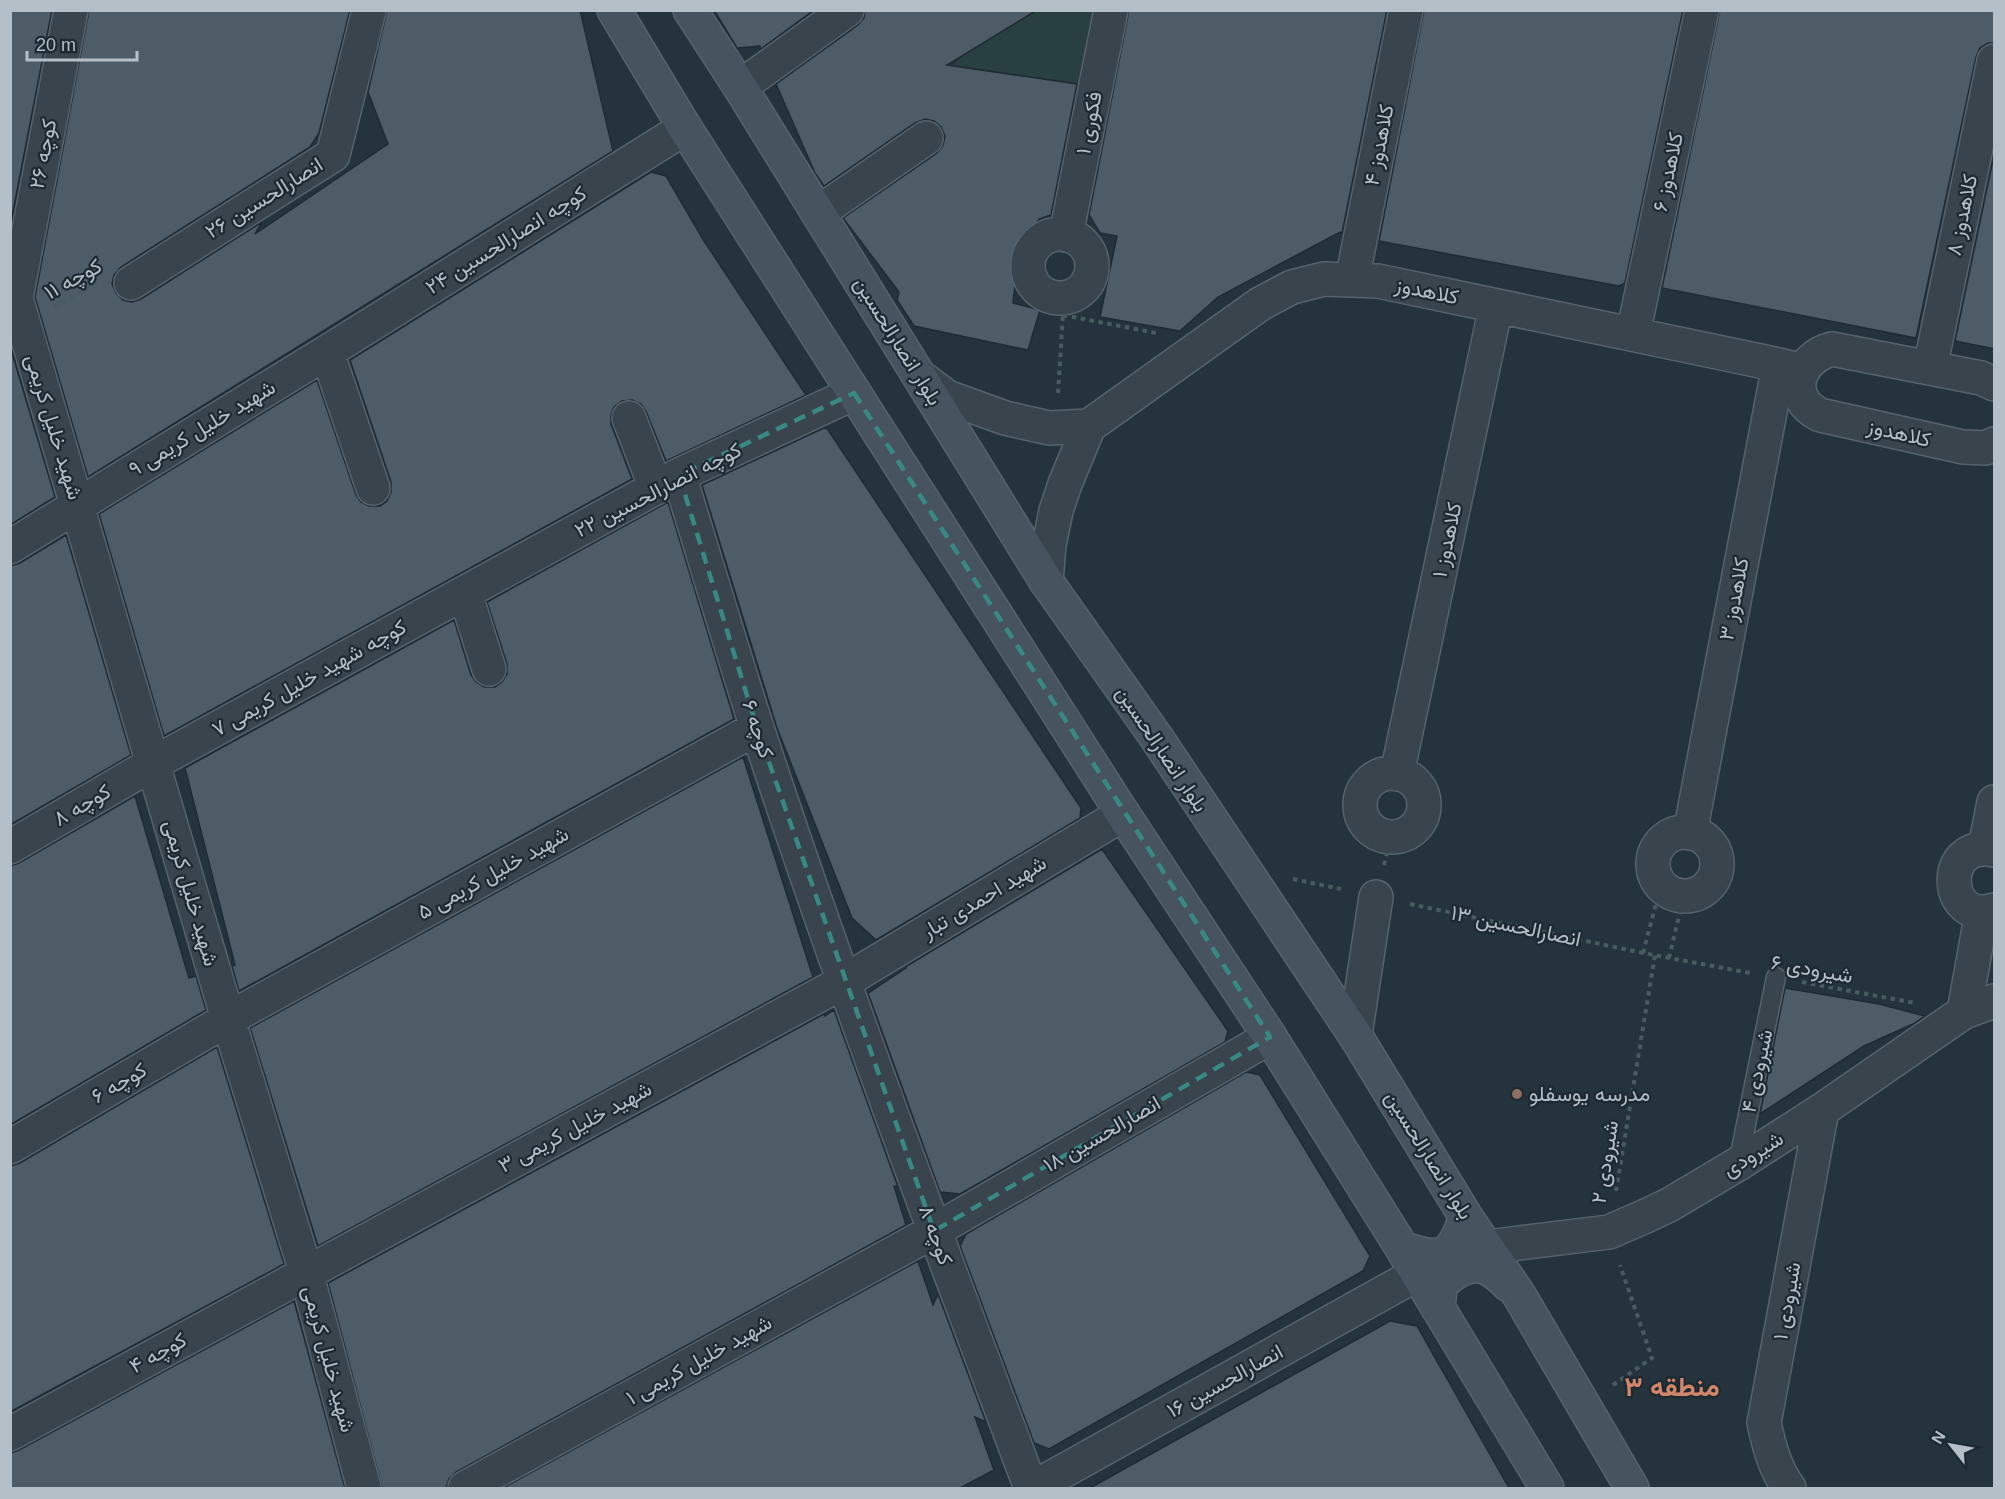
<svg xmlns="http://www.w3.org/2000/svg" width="2005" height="1499" viewBox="0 0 2005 1499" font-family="Helvetica,Vazirmatn,sans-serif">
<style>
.green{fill:#28403f}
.building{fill:#4e5c68;stroke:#202b34;stroke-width:1.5}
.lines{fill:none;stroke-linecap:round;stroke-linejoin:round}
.lane-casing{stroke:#57626b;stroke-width:21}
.street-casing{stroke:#57626b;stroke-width:36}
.secondary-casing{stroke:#57626b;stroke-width:36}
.path{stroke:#475c5c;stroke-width:4;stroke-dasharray:4.5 4.5;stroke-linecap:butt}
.lane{stroke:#39444d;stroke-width:18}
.street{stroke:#39444d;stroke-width:33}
.secondary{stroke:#475460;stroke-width:33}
.marked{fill:none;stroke:#388884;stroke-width:4.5;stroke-dasharray:12 8;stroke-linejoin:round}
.education-dot{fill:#8d6e63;stroke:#1e2932;stroke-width:2}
.labels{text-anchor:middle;stroke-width:4.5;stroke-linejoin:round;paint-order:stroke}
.street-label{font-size:21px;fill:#b5bfc8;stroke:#1e2932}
.poi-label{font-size:21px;fill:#b5bfc8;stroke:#1e2932;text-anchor:start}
.district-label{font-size:27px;font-weight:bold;fill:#d08668;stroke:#1e2932}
</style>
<rect width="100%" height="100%" fill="#25333d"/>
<path class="green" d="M 1036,11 L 1104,11 L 1089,86 L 952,66 L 962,56 Z"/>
<path class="building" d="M 10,10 L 52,10 L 10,227 Z
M 89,10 L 350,10 L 319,133 L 310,147 L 121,267 L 114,275 L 112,284 L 116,293 L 123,300 L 132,302 L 141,299 L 262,222 L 255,234 L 388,144 L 368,92 L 387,10 L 580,10 L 613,151 L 88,477 L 35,297 Z
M 714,10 L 814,10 L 761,49 L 760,46 L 737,48 Z
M 865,10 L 1037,10 L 947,65 L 1077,84 L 1051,215 L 1039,219 L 1018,256 L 1013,303 L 1040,310 L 1028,350 L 914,326 L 897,300 L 899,292 L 843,218 L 937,153 L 943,145 L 945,136 L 941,127 L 934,121 L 925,119 L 915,123 L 824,186 L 815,173 L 776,84 L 858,25 L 864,18 Z
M 1129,10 L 1387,10 L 1342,233 L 1340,232 L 1218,297 L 1180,331 L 1100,317 L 1117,236 L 1100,233 L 1089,215 Z
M 1424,10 L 1683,10 L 1625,283 L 1619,286 L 1379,241 Z
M 1720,10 L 1995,10 L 1995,43 L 1988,43 L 1980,48 L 1976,57 L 1916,338 L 1662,288 Z
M 1995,150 L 1995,349 L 1955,341 Z
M 651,172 L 666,176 L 704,241 L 806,395 L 666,461 L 646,411 L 641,404 L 632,400 L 622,401 L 614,407 L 611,415 L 611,424 L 632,479 L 164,736 L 99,514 L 317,380 L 356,495 L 361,502 L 369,506 L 380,506 L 387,501 L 391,492 L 391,482 L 350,360 Z
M 10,346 L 55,497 L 10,525 Z
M 826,427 L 1081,808 L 1080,818 L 876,940 L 852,918 L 777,728 L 702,485 Z
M 668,502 L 734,719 L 239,991 L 232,966 L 235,965 L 185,768 L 454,620 L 471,675 L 476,682 L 484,687 L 495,687 L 502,682 L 507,674 L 507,664 L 487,602 Z
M 66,535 L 131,755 L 10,825 L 10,566 L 20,563 Z
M 743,757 L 813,977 L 318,1246 L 250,1028 Z
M 135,796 L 189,978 L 196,976 L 206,1010 L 10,1125 L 10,866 L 19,863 Z
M 1102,849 L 1228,1031 L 1225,1042 L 960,1194 L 940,1192 L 868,993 L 906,968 L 905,967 Z
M 1785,988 L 1879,1004 L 1925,1016 L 1913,1024 L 1864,1046 L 1760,1114 Z
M 834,1010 L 898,1187 L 894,1186 L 906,1225 L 456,1472 L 449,1479 L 446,1488 L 382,1488 L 328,1283 L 824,1014 L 825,1016 Z
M 217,1047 L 284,1264 L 10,1412 L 10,1166 L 20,1163 Z
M 1246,1072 L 1260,1075 L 1370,1256 L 1363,1271 L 1049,1449 L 1034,1443 L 960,1246 L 966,1234 Z
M 918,1261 L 933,1305 L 938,1294 L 986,1422 L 975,1417 L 994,1470 L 960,1488 L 503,1488 Z
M 294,1301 L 345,1488 L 10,1488 L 10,1453 L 19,1450 Z
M 1390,1321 L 1417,1326 L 1509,1488 L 1090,1488 Z"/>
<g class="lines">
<g class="lane-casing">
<path id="lane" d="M 1738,1164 L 1776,977"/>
</g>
<g class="street-casing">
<path id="street" d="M 71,10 L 16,298 L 228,1019 L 306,1272 L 364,1488
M 740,87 L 847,10
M 818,213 L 926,138
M1028 266a32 32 0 1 1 64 0a32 32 0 1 1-64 0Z
M 1066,235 L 1111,10
M 1352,280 L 1406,10
M 131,283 L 333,155 L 369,10
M 1633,334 L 1702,10
M 327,352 L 373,488
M 1930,368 L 1994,61
M 919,376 L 947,397 L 1005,418 L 1049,428 L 1089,426
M 1994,384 L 1981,378 L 1832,349 C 1798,358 1784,397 1820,415 L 1963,447 L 1986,448 L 1994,444
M 629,418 L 656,488
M 679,475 C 705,559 730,644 757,728 C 841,984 936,1236 1031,1488
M 10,547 L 327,352 L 685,128
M 1046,581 L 1049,545 L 1056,511 L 1065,484 L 1089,426 L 1260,304 L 1292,287 L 1324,279 L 1378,281 L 1779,365 L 1802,371
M 465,593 L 489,669
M1360 805a32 32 0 1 1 64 0a32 32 0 1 1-64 0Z
M 1397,774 L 1496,306
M1653 864a32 32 0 1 1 64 0a32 32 0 1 1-64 0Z
M 1690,833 L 1779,365
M 10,847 L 154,763 L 679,475 L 854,393
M 1985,848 L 1994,802
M 1994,850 C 1938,839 1944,926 1994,910
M 1964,1012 L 1982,912
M 1355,1035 L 1376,897
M 10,1147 L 228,1019 L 757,728
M 1487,1247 L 1609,1232 L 1648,1215 L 1669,1205 L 1738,1164 L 1822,1110 L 1964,1012 L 1994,1001
M 10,1434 L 845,981 L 1123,814
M 465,1488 L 934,1231 L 1270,1037
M 1033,1488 L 1417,1274
M 1789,1488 C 1775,1469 1769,1446 1764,1423 L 1822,1110"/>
</g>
<g class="secondary-casing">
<path id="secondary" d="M 614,10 L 685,128 L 1123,814 L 1270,1037 L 1402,1248 L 1547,1488
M 690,10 L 740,87 L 1046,581 L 1156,737 L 1355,1035 L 1466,1217 L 1519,1295 L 1632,1488
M 1402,1248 C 1443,1263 1452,1257 1466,1217
M 1438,1308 C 1439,1301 1439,1290 1442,1285 C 1445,1279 1454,1273 1460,1270 C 1482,1259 1493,1270 1509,1285"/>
</g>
<path class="path" d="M 54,307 L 97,283
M 1063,315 L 1156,333
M 1058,393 L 1064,298
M 1384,865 L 1391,837
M 1293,879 L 1341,889
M 1410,904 L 1643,953 L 1750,973
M 1643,953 L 1661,885
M 1669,958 L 1684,895
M 1802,982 L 1915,1003
M 1616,1191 L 1655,955
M 1613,1385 L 1652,1358 L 1620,1265"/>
<use href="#lane" class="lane"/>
<use href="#street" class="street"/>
<use href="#secondary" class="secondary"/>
</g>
<path class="marked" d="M 854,393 L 1270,1037 L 934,1231 L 757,728 L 679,475 Z"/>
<circle class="education-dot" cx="1517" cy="1094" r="6"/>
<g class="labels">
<g class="street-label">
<text transform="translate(1089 123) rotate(-79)" y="7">فکوری ۱</text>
<text transform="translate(1379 145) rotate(-79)" y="7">کلاهدوز ۴</text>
<text transform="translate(43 154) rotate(-79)" y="7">کوچه ۲۶</text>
<text transform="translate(1668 172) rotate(-78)" y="7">کلاهدوز ۶</text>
<text transform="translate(264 198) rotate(-32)" y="7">انصارالحسین ۲۶</text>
<text transform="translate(1962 215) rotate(-78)" y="7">کلاهدوز ۸</text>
<text transform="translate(506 240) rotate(-32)" y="7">کوچه انصارالحسین ۲۴</text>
<text transform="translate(73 279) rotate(-29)" y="7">کوچه ۱۱</text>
<text transform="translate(1427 291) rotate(12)" y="7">کلاهدوز</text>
<text transform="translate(898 341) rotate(58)" y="7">بلوار انصارالحسین</text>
<text transform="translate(54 427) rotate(73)" y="7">شهید خلیل کریمی</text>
<text transform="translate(202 428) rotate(-31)" y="7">شهید خلیل کریمی ۹</text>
<text transform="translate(1899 433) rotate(13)" y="7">کلاهدوز</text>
<text transform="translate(658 490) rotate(-27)" y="7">کوچه انصارالحسین ۲۲</text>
<text transform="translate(1447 540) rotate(-78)" y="7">کلاهدوز ۱</text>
<text transform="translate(1734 599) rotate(-79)" y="7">کلاهدوز ۳</text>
<text transform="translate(309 678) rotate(-29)" y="7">کوچه شهید خلیل کریمی ۷</text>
<text transform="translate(758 729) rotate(72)" y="7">کوچه ۶</text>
<text transform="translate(1162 749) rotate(56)" y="7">بلوار انصارالحسین</text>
<text transform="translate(82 805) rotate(-30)" y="7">کوچه ۸</text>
<text transform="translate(493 873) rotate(-29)" y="7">شهید خلیل کریمی ۵</text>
<text transform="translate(191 893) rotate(74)" y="7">شهید خلیل کریمی</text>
<text transform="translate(984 897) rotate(-31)" y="7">شهید احمدی تبار</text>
<text transform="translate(1516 926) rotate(12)" y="7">انصارالحسین ۱۳</text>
<text transform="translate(1812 969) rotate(10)" y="7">شیرودی ۶</text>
<text transform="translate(1757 1071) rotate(-78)" y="7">شیرودی ۴</text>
<text transform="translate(119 1083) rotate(-30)" y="7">کوچه ۶</text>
<text transform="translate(575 1127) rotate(-28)" y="7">شهید خلیل کریمی ۳</text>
<text transform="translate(1102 1134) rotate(-30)" y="7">انصارالحسین ۱۸</text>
<text transform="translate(1753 1154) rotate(-32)" y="7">شیرودی</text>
<text transform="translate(1429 1155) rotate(58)" y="7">بلوار انصارالحسین</text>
<text transform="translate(1605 1162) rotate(-81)" y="7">شیرودی ۲</text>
<text transform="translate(936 1235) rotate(70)" y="7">کوچه ۸</text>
<text transform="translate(1787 1301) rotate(-80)" y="7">شیرودی ۱</text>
<text transform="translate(158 1353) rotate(-29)" y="7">کوچه ۴</text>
<text transform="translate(329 1359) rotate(75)" y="7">شهید خلیل کریمی</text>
<text transform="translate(699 1360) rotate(-29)" y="7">شهید خلیل کریمی ۱</text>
<text transform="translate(1225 1381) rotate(-29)" y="7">انصارالحسین ۱۶</text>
</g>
<g class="poi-label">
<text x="1529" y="1101">مدرسه یوسفلو</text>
</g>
<g class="district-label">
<text x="1672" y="1396">منطقه ۳</text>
</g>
</g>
<rect width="2005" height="1499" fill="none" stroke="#b5bfc8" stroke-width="24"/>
<g transform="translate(1951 1445) rotate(301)" stroke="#1e2932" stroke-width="4.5" paint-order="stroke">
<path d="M0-4.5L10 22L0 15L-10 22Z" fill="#b5bfc8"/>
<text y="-9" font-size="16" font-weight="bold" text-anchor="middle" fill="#b5bfc8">N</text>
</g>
<path d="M27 51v9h110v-9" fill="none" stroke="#b5bfc8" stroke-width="3"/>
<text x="36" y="51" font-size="18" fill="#b5bfc8" stroke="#1e2932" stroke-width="4.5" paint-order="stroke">20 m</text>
</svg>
